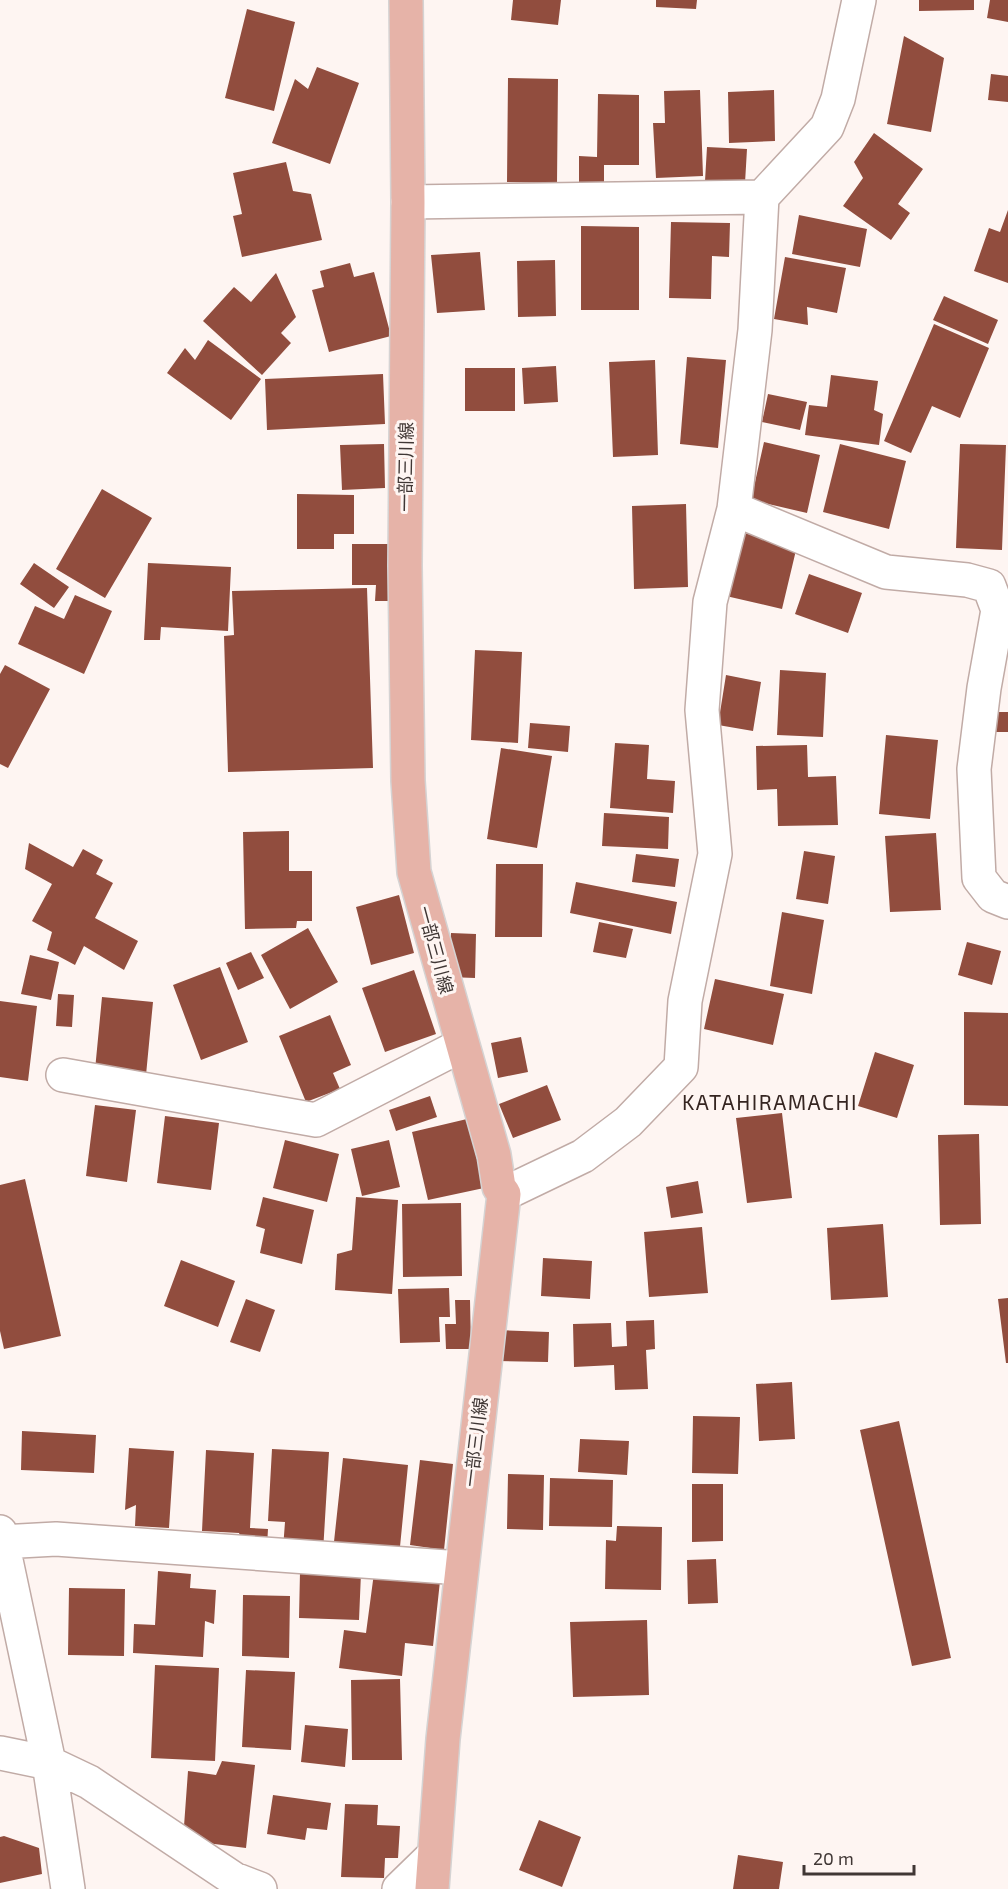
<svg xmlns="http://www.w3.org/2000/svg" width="1008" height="1889" viewBox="0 0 1008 1889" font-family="'Exo 2','Noto Sans JP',sans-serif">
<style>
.building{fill:#914d3e}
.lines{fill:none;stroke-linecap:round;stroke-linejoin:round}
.minor-casing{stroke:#c1aba6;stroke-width:36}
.major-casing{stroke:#d5d3d3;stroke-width:36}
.minor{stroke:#fff;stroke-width:33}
.major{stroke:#e6b3a8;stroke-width:33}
.labels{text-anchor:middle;stroke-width:6;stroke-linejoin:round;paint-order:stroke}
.street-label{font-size:18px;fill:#403735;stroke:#fef5f2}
.quarter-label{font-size:21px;letter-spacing:1.5px;fill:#352521;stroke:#fef5f2}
</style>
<rect width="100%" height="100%" fill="#fef5f2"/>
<path class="building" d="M 513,0 L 561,0 L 558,25 L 511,20 Z
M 656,0 L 697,0 L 696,9 L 656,7 Z
M 919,0 L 974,0 L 974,10 L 919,11 Z
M 990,0 L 1008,0 L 1008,22 L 987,18 Z
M 247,9 L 295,22 L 274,111 L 225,98 Z
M 904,36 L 944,58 L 931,132 L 887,124 Z
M 317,67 L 359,83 L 330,164 L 272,143 L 295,79 L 308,89 Z
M 991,74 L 1008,76 L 1008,102 L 988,100 Z
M 508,78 L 558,79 L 557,183 L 507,182 Z
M 700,90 L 703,176 L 656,178 L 653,123 L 665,123 L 664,91 Z
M 774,90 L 775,141 L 729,143 L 728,92 Z
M 598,94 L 639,95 L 639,165 L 604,165 L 604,194 L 579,193 L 579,156 L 597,157 Z
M 874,133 L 923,169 L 898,204 L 910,213 L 891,240 L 843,206 L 863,178 L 854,162 Z
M 707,147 L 747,149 L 745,183 L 705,181 Z
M 286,162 L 293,191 L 311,194 L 322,240 L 242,257 L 233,216 L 242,214 L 233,173 Z
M 1008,210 L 1008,283 L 974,271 L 989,228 L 1000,232 Z
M 799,215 L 867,229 L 860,267 L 792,254 Z
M 671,222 L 730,223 L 729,257 L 712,256 L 711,299 L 669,298 Z
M 581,226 L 639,227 L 639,310 L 581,310 Z
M 480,252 L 485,310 L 437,313 L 431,255 Z
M 785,257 L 846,268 L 837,313 L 807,307 L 808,325 L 774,319 Z
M 555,260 L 556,316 L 518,317 L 517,261 Z
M 350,263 L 354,277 L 374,272 L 391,336 L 329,352 L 312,290 L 324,287 L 320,271 Z
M 276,273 L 296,317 L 281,333 L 291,343 L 262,375 L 203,321 L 234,287 L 251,302 Z
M 944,296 L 998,320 L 988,344 L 933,320 Z
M 934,324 L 989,348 L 960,418 L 932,406 L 911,453 L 884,441 Z
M 208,340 L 261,379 L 231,420 L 167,373 L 185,348 L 195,360 Z
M 687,357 L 726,360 L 718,448 L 680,444 Z
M 655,360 L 658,455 L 613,457 L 609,362 Z
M 556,366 L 558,402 L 524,404 L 522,368 Z
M 465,368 L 515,368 L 515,411 L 465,411 Z
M 383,374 L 385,424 L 267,430 L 265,379 Z
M 831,375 L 878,381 L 874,410 L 883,414 L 879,445 L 805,435 L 809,405 L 827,407 Z
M 768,394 L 807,402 L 800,430 L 762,422 Z
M 764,442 L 820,455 L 807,513 L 751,500 Z
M 384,444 L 385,488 L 342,490 L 340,445 Z
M 840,444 L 906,461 L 889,529 L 823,512 Z
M 960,444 L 1006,445 L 1002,550 L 956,548 Z
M 102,489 L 152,518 L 105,598 L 56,569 Z
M 297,494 L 354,495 L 354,534 L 334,534 L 334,549 L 297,549 Z
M 686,504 L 688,587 L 634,589 L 632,506 Z
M 740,532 L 797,546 L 782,609 L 726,596 Z
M 352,544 L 394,544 L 394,601 L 375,601 L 376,585 L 352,585 Z
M 34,563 L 69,587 L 54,608 L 20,584 Z
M 148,563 L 231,567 L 228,631 L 161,627 L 160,640 L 144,640 Z
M 809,574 L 862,593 L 848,633 L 795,614 Z
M 367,588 L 373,768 L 228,772 L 224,636 L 234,635 L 232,591 Z
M 75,595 L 112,611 L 84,674 L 18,644 L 35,606 L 64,619 Z
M 475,650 L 522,652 L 518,743 L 471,740 Z
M 5,665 L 50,689 L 8,768 L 0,764 L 0,674 Z
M 780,670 L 826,673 L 823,737 L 777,735 Z
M 726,675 L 761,682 L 753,731 L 718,725 Z
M 990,712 L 1008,712 L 1008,732 L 989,732 Z
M 530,723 L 570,726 L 568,752 L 528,748 Z
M 886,735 L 938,740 L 930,819 L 879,814 Z
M 615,743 L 649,745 L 647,779 L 675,781 L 673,813 L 610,808 Z
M 807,745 L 808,777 L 836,776 L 838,825 L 778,826 L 777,789 L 757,790 L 756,746 Z
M 501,748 L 552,756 L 537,848 L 487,839 Z
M 604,813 L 669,817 L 668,849 L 602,846 Z
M 289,831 L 289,871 L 312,871 L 312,921 L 297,921 L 296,928 L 245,929 L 243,832 Z
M 936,833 L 941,910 L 890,912 L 885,836 Z
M 29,843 L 73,867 L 83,849 L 103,860 L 96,874 L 113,883 L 95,918 L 138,941 L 124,970 L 84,946 L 75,965 L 47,950 L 52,932 L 32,921 L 52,884 L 25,869 Z
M 804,851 L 835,856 L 828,904 L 796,899 Z
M 636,854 L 679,859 L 675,887 L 632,882 Z
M 496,864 L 543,864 L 542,937 L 495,937 Z
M 576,882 L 677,902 L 671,934 L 570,913 Z
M 399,895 L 414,953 L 371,965 L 356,907 Z
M 782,912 L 824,920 L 812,994 L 770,986 Z
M 599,922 L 633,929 L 626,958 L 593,952 Z
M 308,928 L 338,982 L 290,1009 L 261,955 Z
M 451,933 L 476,934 L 475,978 L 449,977 Z
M 967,942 L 1001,951 L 992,985 L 958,975 Z
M 251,952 L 264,978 L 238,990 L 226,963 Z
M 30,955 L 59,962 L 51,1000 L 21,994 Z
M 220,967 L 248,1042 L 201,1060 L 173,985 Z
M 414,970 L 436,1034 L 385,1052 L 362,988 Z
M 715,979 L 784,994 L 773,1045 L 704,1029 Z
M 58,994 L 74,995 L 72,1027 L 56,1026 Z
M 102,997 L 153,1002 L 146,1075 L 95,1070 Z
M 0,1001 L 37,1006 L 28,1081 L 0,1077 Z
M 964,1012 L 1008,1013 L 1008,1106 L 964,1105 Z
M 330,1015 L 351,1065 L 333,1073 L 340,1089 L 306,1102 L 279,1036 Z
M 521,1037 L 528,1072 L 498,1078 L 491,1043 Z
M 875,1052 L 914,1065 L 897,1118 L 858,1106 Z
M 547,1085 L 561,1120 L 513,1138 L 499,1104 Z
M 430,1096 L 437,1117 L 396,1131 L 389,1110 Z
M 95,1105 L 136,1110 L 127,1182 L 86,1176 Z
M 782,1113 L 792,1198 L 747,1203 L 736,1118 Z
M 165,1116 L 219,1123 L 211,1190 L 157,1183 Z
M 467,1119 L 484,1188 L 428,1200 L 412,1132 Z
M 979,1134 L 981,1224 L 940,1225 L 938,1135 Z
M 285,1140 L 339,1154 L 327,1202 L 273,1188 Z
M 389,1140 L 400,1187 L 362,1196 L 351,1149 Z
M 25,1179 L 61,1336 L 4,1349 L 0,1331 L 0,1185 Z
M 698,1181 L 703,1213 L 671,1218 L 666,1187 Z
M 263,1197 L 314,1210 L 302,1264 L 260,1253 L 265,1229 L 256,1226 Z
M 356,1197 L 398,1200 L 392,1294 L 335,1290 L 337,1254 L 352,1250 Z
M 461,1203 L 462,1276 L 403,1277 L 402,1204 Z
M 883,1224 L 888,1297 L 831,1300 L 827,1228 Z
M 702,1227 L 708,1293 L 649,1297 L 644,1232 Z
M 543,1258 L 592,1261 L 590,1299 L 541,1296 Z
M 181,1260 L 235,1281 L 218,1327 L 164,1306 Z
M 449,1288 L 450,1317 L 439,1317 L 440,1342 L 400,1343 L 398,1289 Z
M 1008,1298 L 1008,1363 L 1006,1363 L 998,1299 Z
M 246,1299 L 275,1310 L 260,1352 L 230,1342 Z
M 455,1300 L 470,1300 L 471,1349 L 446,1349 L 445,1324 L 456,1324 Z
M 654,1320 L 655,1349 L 646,1350 L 648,1389 L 615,1390 L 614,1365 L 574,1367 L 573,1324 L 611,1323 L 612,1347 L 627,1346 L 626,1321 Z
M 497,1330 L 549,1332 L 548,1362 L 497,1361 Z
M 792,1382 L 795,1439 L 759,1441 L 756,1384 Z
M 693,1416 L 740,1417 L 738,1474 L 692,1473 Z
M 899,1421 L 951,1658 L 912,1666 L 860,1430 Z
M 22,1431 L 96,1435 L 94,1473 L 21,1470 Z
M 580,1439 L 629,1441 L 627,1475 L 578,1472 Z
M 129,1448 L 174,1451 L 169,1528 L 135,1526 L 136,1505 L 125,1510 Z
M 272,1449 L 329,1452 L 323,1552 L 283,1549 L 285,1522 L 268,1521 Z
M 206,1450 L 254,1453 L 250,1528 L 268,1529 L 267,1546 L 244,1545 L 239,1533 L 202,1531 Z
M 343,1458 L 408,1465 L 399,1557 L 333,1551 Z
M 420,1460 L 453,1464 L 444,1550 L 410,1545 Z
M 508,1474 L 544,1475 L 543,1530 L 507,1529 Z
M 550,1478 L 613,1480 L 612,1527 L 549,1526 Z
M 692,1484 L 723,1484 L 723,1541 L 692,1542 Z
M 617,1526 L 662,1527 L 661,1590 L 605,1589 L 606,1540 L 616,1541 Z
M 716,1559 L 718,1603 L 688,1604 L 687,1560 Z
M 158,1571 L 191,1574 L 190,1588 L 216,1590 L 214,1624 L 205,1621 L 203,1657 L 133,1653 L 134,1624 L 155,1625 Z
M 300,1572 L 361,1573 L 359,1620 L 299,1618 Z
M 374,1573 L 440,1581 L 433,1646 L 405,1643 L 402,1676 L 339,1668 L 344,1630 L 366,1633 Z
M 69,1588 L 125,1589 L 124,1656 L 68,1655 Z
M 243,1595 L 290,1596 L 289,1658 L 242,1656 Z
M 647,1620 L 649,1695 L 573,1697 L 570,1622 Z
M 155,1665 L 219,1668 L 215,1761 L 151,1758 Z
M 246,1670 L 295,1672 L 291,1750 L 242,1747 Z
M 400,1679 L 402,1760 L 352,1760 L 351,1680 Z
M 305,1725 L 348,1729 L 345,1767 L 301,1762 Z
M 222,1761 L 255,1765 L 246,1848 L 183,1840 L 188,1771 L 216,1775 Z
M 273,1795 L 331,1803 L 327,1830 L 307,1828 L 305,1840 L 267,1834 Z
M 345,1804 L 378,1805 L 377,1825 L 400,1826 L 398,1858 L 385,1858 L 384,1878 L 341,1877 Z
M 539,1820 L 581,1837 L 562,1887 L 519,1870 Z
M 4,1836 L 39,1848 L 42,1874 L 0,1883 L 0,1837 Z
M 738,1855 L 783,1862 L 779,1889 L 733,1889 Z"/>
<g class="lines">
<g class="minor-casing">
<path id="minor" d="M 408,202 L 762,197
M 734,509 L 886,572 L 967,580 L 989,586 L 998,610 L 984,688 L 974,769 L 979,878 L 993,896 L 1008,902
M 63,1075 L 316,1120 L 462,1045
M 504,1194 L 583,1156 L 628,1122 L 681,1067 L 685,1001 L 715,854 L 702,710 L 710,602 L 734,509 L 755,330 L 762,197 L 827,127 L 838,99 L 859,0
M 0,1532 L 49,1763 L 68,1889
M 1,1542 L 56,1539 L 461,1568
M 0,1753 L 49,1763 L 89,1782 L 234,1879 L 260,1889
M 399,1889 L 434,1855"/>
</g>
<g class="major-casing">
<path id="major" d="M 406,0 L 408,202 L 405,566 L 408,781 L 414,872 L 494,1155 L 499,1187 L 504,1194 L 443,1739 L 432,1889"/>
</g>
<use href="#minor" class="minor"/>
<use href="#major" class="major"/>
</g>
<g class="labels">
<g class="street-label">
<text transform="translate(406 467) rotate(-89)" y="6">一部三川線</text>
<text transform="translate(435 950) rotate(75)" y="6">一部三川線</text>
<text transform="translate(476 1442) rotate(-83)" y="6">一部三川線</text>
</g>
<g class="quarter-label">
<text x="770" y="1110">KATAHIRAMACHI</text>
</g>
</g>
<path d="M804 1865v9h110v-9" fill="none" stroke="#403735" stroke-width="3"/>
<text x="813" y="1865" font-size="18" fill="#403735" stroke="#fef5f2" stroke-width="4.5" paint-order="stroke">20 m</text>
</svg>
